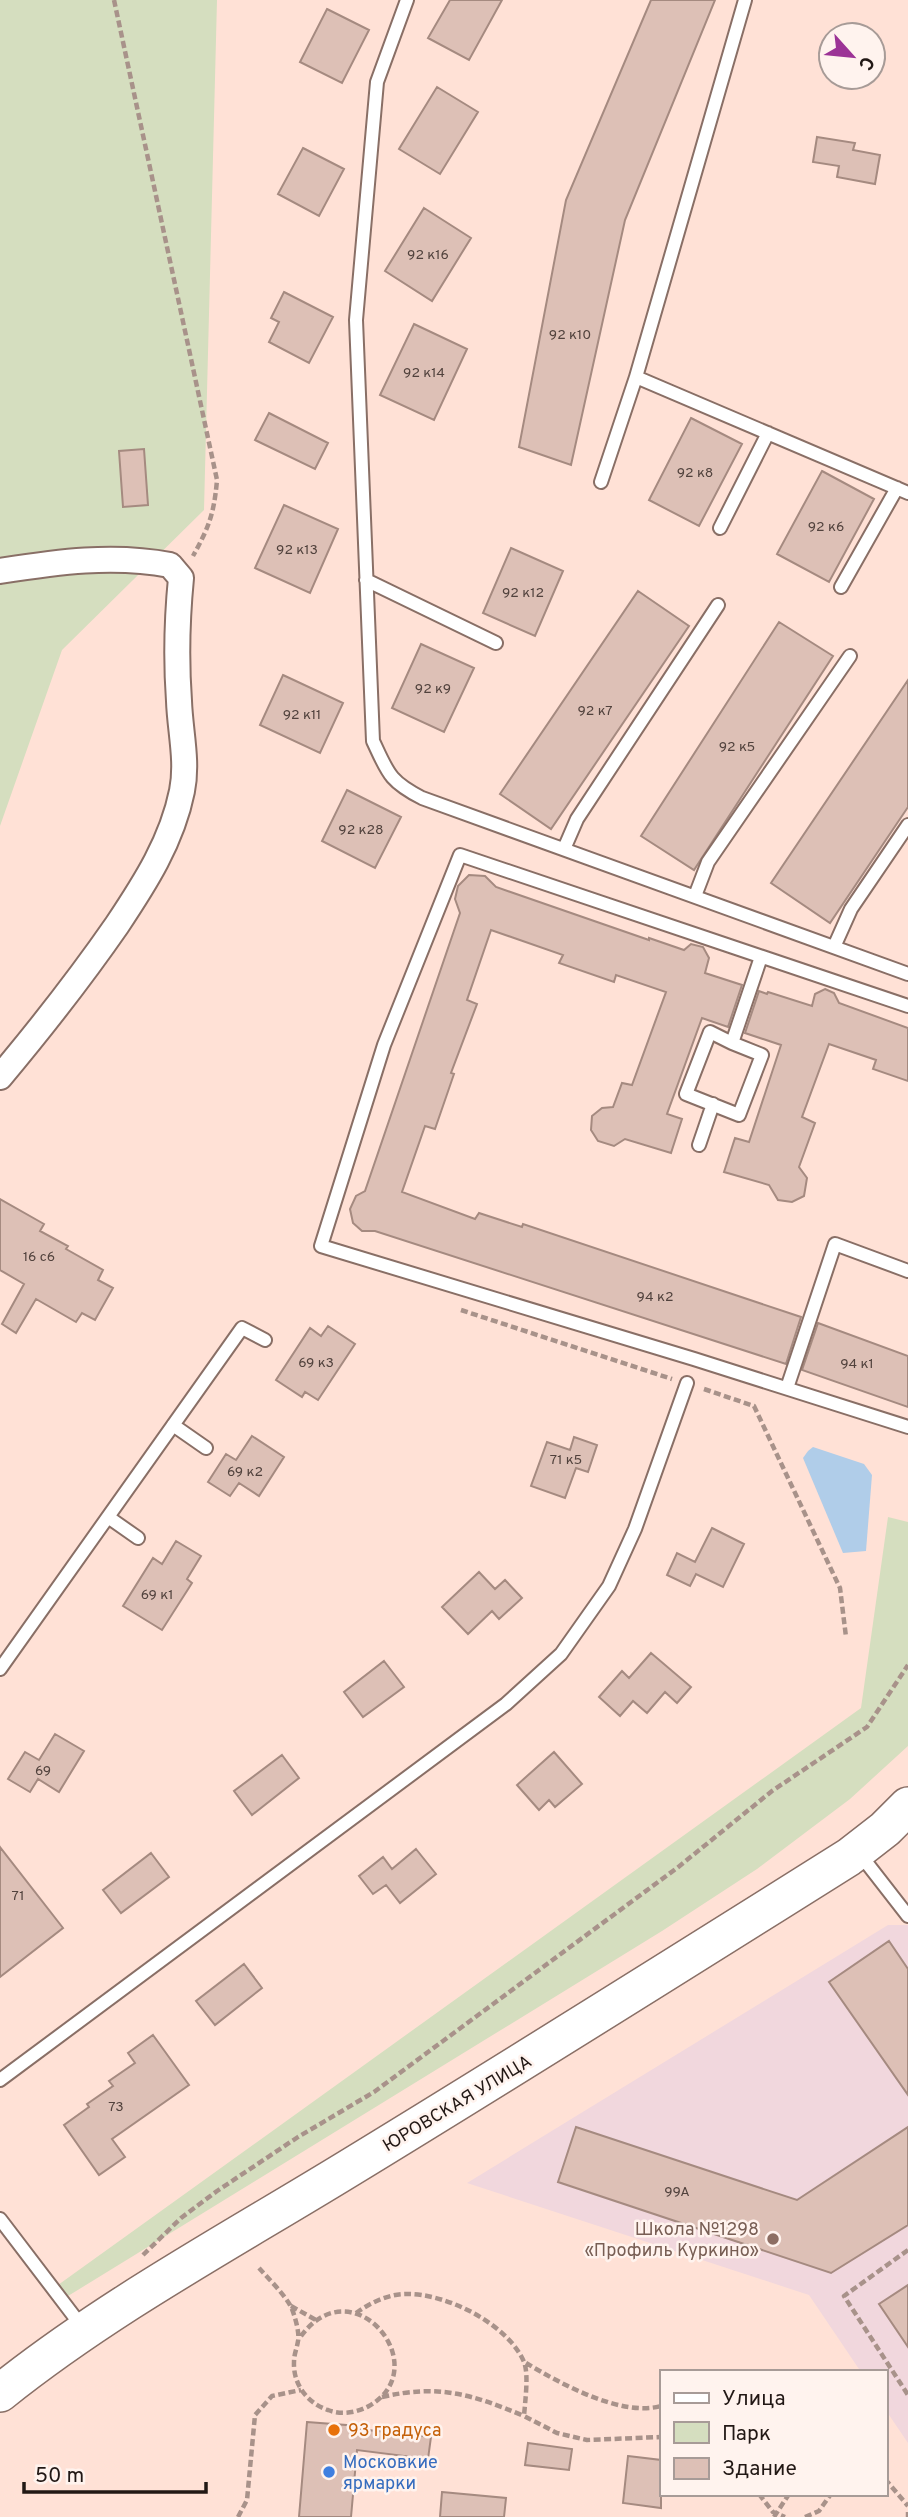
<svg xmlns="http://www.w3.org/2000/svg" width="908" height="2517" viewBox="0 0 908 2517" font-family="Overpass,sans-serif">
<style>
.education{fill:#f1d7dd}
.green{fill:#d5debf}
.water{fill:#b0cde9}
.building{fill:#ddc0b6;stroke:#a58a80;stroke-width:2}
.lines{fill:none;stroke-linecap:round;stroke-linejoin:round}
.lane-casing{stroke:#896f66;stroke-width:16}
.street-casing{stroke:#896f66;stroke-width:28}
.secondary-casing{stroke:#896f66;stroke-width:40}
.path{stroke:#a8928a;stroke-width:4.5;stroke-dasharray:7 3.5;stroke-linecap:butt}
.lane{stroke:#fff;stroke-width:12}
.street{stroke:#fff;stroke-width:24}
.secondary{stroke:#fff;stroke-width:37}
.education-dot{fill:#8d6e63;stroke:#fff3ee;stroke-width:2.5}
.food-dot{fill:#e8710a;stroke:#fff3ee;stroke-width:2.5}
.shop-dot{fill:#3f7fe0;stroke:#fff3ee;stroke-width:2.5}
.labels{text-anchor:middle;stroke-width:5;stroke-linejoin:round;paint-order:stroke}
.number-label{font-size:14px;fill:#51423d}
.street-label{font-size:18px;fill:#221815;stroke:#fff3ee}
.education-label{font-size:18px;fill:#785e54;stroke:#fff3ee;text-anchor:end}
.food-label{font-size:18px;fill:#c56008;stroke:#fff3ee;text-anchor:start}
.shop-label{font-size:18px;fill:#366cbe;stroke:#fff3ee;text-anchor:start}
</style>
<rect width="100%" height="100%" fill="#ffe1d6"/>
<path class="education" d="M 888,1925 L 908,1925 L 908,2443 L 885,2409 L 885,2372 L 861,2372 L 809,2295 L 467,2183 Z"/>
<path class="green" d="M 0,0 L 217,0 L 204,510 L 62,650 L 0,826 Z
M 888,1517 L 908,1522 L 908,1746 L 850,1799 L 757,1869 L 662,1931 L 68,2296 L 58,2285 L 861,1708 Z"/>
<path class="water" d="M 813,1447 L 864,1464 L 872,1475 L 866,1551 L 843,1553 L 803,1458 L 808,1451 Z"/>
<path class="building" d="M 450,0 L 502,0 L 469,60 L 428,38 Z
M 651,0 L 715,0 L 625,220 L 571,465 L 519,447 L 566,200 Z
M 327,9 L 369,30 L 342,83 L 300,62 Z
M 437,87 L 478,112 L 440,174 L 399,149 Z
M 817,137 L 855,143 L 853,150 L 880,155 L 875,184 L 837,177 L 839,166 L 813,162 Z
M 303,148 L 344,169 L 319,216 L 278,194 Z
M 424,208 L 471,238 L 432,301 L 385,271 Z
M 284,292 L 333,317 L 309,363 L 269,342 L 279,322 L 271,318 Z
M 414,324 L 467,349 L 434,420 L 380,395 Z
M 269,413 L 328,443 L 315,469 L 255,440 Z
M 691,418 L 742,444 L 699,526 L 649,500 Z
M 144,449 L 148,505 L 123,507 L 119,451 Z
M 822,471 L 874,499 L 829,582 L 777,554 Z
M 284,505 L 338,529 L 310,593 L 255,568 Z
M 511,548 L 563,571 L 535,636 L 483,613 Z
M 638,591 L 689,626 L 551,829 L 500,794 Z
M 779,622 L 833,656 L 694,870 L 641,836 Z
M 421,644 L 474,668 L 444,732 L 392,708 Z
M 283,675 L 343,703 L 320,753 L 260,725 Z
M 908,680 L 908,807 L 830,923 L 771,883 Z
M 347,790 L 401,817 L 375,868 L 322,841 Z
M 469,875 L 485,876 L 496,887 L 649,940 L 649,938 L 684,950 L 691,944 L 703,947 L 709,958 L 705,973 L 742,985 L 728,1027 L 702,1018 L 667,1114 L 682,1119 L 671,1153 L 625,1139 L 614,1146 L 598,1141 L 591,1130 L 592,1116 L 602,1108 L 613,1107 L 622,1083 L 632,1085 L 666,992 L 616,975 L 614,982 L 559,963 L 563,955 L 491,930 L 467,1000 L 477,1004 L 451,1073 L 454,1074 L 435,1129 L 425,1126 L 402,1192 L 475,1219 L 479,1213 L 522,1227 L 523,1224 L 801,1317 L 786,1364 L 375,1231 L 362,1231 L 353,1223 L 350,1209 L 356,1196 L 365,1191 L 460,913 L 455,899 L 458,886 Z
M 825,989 L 834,993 L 839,1003 L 908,1028 L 908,1081 L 873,1069 L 876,1060 L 829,1044 L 802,1117 L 815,1123 L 799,1167 L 807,1178 L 804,1196 L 792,1202 L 778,1200 L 769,1185 L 724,1172 L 735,1138 L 749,1142 L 781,1045 L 745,1033 L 759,991 L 767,994 L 768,992 L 812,1006 L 815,994 Z
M 0,1199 L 44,1224 L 40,1231 L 68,1246 L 66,1249 L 103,1270 L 98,1280 L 113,1288 L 95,1320 L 82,1313 L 76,1322 L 36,1299 L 16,1333 L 2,1324 L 24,1284 L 0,1270 Z
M 818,1323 L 908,1356 L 908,1407 L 802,1370 Z
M 328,1326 L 355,1344 L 318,1400 L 305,1392 L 302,1397 L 276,1380 L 310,1328 L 321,1336 Z
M 252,1436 L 284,1457 L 259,1496 L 239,1483 L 230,1496 L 208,1482 L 226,1454 L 236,1460 Z
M 574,1437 L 597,1445 L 588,1472 L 576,1468 L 565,1498 L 531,1486 L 547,1442 L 570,1450 Z
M 712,1528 L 744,1544 L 723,1587 L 696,1574 L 690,1586 L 667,1575 L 677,1553 L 695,1562 Z
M 176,1541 L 201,1556 L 187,1579 L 192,1583 L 162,1630 L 123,1606 L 153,1558 L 162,1564 Z
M 479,1572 L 495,1589 L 505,1580 L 522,1598 L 499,1619 L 492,1611 L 468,1634 L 442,1607 Z
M 651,1653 L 691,1687 L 677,1703 L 665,1692 L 647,1713 L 633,1701 L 620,1716 L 599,1697 L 622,1671 L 629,1678 Z
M 384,1661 L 404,1687 L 363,1717 L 344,1692 Z
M 55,1734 L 84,1751 L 59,1792 L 38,1779 L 30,1792 L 8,1779 L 25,1752 L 39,1760 Z
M 554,1752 L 582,1784 L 555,1807 L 549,1800 L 539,1810 L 517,1785 Z
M 282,1755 L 299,1778 L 252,1815 L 234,1791 Z
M 0,1847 L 63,1928 L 0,1977 Z
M 416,1849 L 436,1874 L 400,1903 L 386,1885 L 373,1894 L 359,1876 L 383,1857 L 392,1869 Z
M 151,1853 L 169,1877 L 121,1913 L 103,1890 Z
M 889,1941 L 908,1969 L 908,2095 L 829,1982 Z
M 244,1964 L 262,1988 L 215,2025 L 196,2001 Z
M 153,2035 L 189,2085 L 112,2139 L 125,2157 L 99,2175 L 64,2125 L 89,2107 L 87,2104 L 113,2086 L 109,2081 L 135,2063 L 128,2053 Z
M 576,2127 L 797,2200 L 908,2127 L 908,2225 L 831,2273 L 558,2182 Z
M 908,2285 L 908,2347 L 879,2304 Z
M 307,2422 L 359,2426 L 359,2429 L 431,2437 L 428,2459 L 357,2450 L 351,2517 L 299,2517 Z
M 528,2443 L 572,2449 L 569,2470 L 525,2465 Z
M 628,2456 L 661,2460 L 661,2508 L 623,2503 Z
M 442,2492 L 506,2498 L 504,2517 L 440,2517 Z"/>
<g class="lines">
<g class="lane-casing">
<path id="lane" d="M 407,0 L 377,82 L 356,320 L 373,741 C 388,773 389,781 422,798 L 908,974
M 745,0 L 636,377 L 908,493
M 601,482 L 636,377
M 720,528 L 768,433
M 366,580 L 496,643
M 841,587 L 897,488
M 564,849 L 577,819 L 718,605
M 695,896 L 708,862 L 850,656
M 834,947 L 851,909 L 908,825
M 908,1006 L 460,855 L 384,1045 L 321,1246 L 694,1359 L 908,1427
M 732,1043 L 710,1032 L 686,1094 L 739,1115 L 762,1055 L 732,1043 L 761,957
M 699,1145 L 713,1104
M 787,1388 L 835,1244 L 908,1271
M 173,1425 L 206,1448
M 108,1517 L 138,1538
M 0,1669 L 242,1328 L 265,1340
M 859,1853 L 908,1916
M 0,2080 L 506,1704 L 561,1654 L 609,1586 L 635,1529 L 687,1383
M 0,2219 L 83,2328"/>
</g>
<g class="street-casing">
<path id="street" d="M 0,571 C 57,562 113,554 170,565 L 181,578 C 177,619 176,660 179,701 C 180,731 188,761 182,791 C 172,841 145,883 117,925 C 81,977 41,1028 0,1077"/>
</g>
<g class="secondary-casing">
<path id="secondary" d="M 0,2393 C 106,2308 230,2241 346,2170 C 515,2067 682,1962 849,1857 L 885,1829 L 908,1806"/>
</g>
<path class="path" d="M 114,0 L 217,480 C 214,514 209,527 193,556
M 461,1310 L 672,1379
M 704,1389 L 754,1406 L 840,1588 L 846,1637
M 908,2250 L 844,2296 L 908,2395
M 143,2255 L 181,2218 L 217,2191 L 298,2137 L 374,2092 L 677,1868 L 772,1791 L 867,1727 L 908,1665
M 259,2268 C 269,2279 282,2292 290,2305 C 294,2312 300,2333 298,2341 C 297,2348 294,2354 294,2362 C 293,2384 307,2403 328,2410 C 341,2415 356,2413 369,2406 C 438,2367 351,2262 299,2339
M 291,2306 L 316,2320
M 356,2313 C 370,2303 388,2294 406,2294 C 446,2293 508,2324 524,2362 C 529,2374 525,2402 524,2416 L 557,2433 L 587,2440 L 661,2437
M 526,2363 C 561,2384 621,2417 661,2406
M 382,2397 C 439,2384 471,2394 524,2416
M 885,2479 L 908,2506
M 759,2494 L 773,2512 L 785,2517
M 238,2517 L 247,2500 L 255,2415 L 272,2396 L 301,2390
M 774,2517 L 789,2494
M 805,2517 L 819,2511 L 831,2494
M 908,2517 L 908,2512"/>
<use href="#lane" class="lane"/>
<use href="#street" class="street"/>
<use href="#secondary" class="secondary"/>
</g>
<circle class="education-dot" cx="773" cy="2239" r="7"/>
<circle class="food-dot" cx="334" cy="2430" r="7"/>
<circle class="shop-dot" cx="329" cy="2472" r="7"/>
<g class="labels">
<g class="number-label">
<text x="428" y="259">92 к16</text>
<text x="570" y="339">92 к10</text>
<text x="424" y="377">92 к14</text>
<text x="695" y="477">92 к8</text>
<text x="826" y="531">92 к6</text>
<text x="297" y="554">92 к13</text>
<text x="523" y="597">92 к12</text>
<text x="433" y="693">92 к9</text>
<text x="595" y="715">92 к7</text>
<text x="302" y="719">92 к11</text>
<text x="737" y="751">92 к5</text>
<text x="361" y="834">92 к28</text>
<text x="39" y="1261">16 с6</text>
<text x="655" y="1301">94 к2</text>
<text x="316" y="1367">69 к3</text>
<text x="857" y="1368">94 к1</text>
<text x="566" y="1464">71 к5</text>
<text x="245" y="1476">69 к2</text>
<text x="157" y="1599">69 к1</text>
<text x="43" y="1775">69</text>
<text x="18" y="1900">71</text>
<text x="116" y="2111">73</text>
<text x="677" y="2196">99А</text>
</g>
<g class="street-label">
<text transform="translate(457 2103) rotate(-31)" y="6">ЮРОВСКАЯ УЛИЦА</text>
</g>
<g class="education-label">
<text x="759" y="2235">Школа №1298<tspan x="759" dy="21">«Профиль Куркино»</tspan></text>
</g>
<g class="food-label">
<text x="348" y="2436">93 градуса</text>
</g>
<g class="shop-label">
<text x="343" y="2468">Московкие<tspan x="343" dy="21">ярмарки</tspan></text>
</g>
</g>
<rect x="660" y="2370" width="228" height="126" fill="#fff3ee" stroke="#a79b97" stroke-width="2"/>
<rect x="674" y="2393" width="35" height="10" fill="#ffffff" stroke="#a79b97" stroke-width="2"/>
<text x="722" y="2405" font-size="21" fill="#221815">Улица</text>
<rect x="674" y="2422" width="35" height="21" fill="#d5debf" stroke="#a79b97" stroke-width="2"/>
<text x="722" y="2440" font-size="21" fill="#221815">Парк</text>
<rect x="674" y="2458" width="35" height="21" fill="#ddc0b6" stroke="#a79b97" stroke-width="2"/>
<text x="722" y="2475" font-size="21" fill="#221815">Здание</text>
<g transform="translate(852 56) rotate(117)"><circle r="33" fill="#fff3ee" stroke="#a79b97" stroke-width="2"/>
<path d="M0-5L12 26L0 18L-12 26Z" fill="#9c3396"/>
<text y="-10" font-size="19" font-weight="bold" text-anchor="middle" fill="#221815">С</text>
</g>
<path d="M24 2482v10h182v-10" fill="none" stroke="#221815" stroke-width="3.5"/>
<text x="35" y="2482" font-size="21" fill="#221815" stroke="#fff3ee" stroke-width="5" paint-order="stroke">50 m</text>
</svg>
